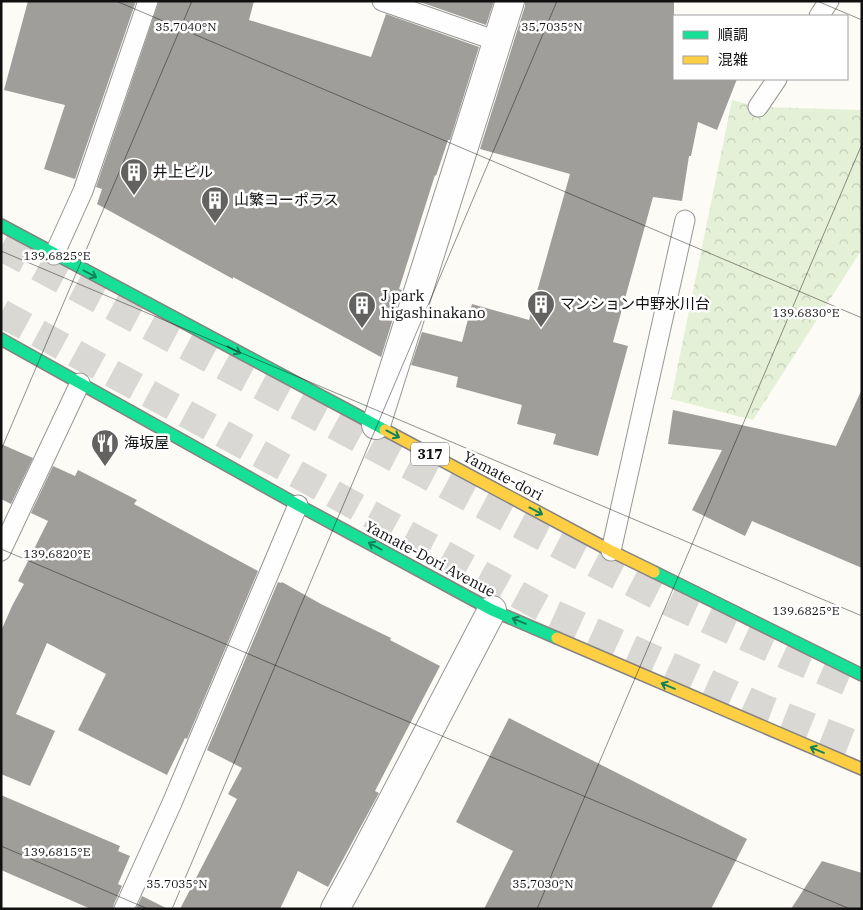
<svg xmlns="http://www.w3.org/2000/svg" width="863" height="910" viewBox="0 0 863 910" font-family="'IBM Plex Serif','Noto Sans JP',serif">
<style>
.park{fill:url(#park-crowns)}
.building{fill:#a09e9b}
.lines{fill:none;stroke-linecap:round;stroke-linejoin:round}
.highway-tunnel{stroke:#d9d8d4;stroke-width:28;stroke-dasharray:28 14;stroke-linecap:butt}
.lane-casing{stroke:#969694;stroke-width:21}
.street-casing{stroke:#969694;stroke-width:30}
.fast-casing{stroke:#848381;stroke-width:14}
.slow-casing{stroke:#848381;stroke-width:14}
.lane{stroke:#fffefe;stroke-width:19}
.street{stroke:#fffefe;stroke-width:28}
.fast{stroke:#16e098;stroke-width:11}
.slow{stroke:#ffcf43;stroke-width:11}
.oneway{stroke:#13825b}
.ticks{fill:none;stroke:#101010;stroke-width:1;stroke-opacity:0.45}
.labels{text-anchor:middle;stroke-width:5;stroke-linejoin:round;paint-order:stroke}
.shield{fill:#fff;stroke:#585858;stroke-width:1}
.shield-label{font-size:14px;font-weight:bold;fill:#101010}
.poi-label{font-size:15px;fill:#101010;stroke:#fff;text-anchor:start}
.street-label{font-size:15px;fill:#101010;stroke:#fff}
.ticks-label{font-size:12px;text-anchor:middle;fill:#101010;stroke:#fff;stroke-width:5;stroke-linejoin:round;paint-order:stroke}
</style>
<defs>
<pattern id="park-crowns" width="20" height="18" patternUnits="userSpaceOnUse" patternTransform="scale(1.25)"><rect width="20" height="18" fill="#e5f1d7"/><path d="M2 6a3 3 0 1 1 6 0M12 15a3 3 0 1 1 6 0" fill="none" stroke="#c3ceb8"/></pattern>
</defs>
<rect width="100%" height="100%" fill="#fcfbf6"/>
<path class="park" d="M 732,100 L 758,107 L 862,110 L 862,249 L 753,420 L 671,399 Z"/>
<path class="building" d="M 28,1 L 136,1 L 75,179 L 44,169 L 65,105 L 4,90 Z
M 159,1 L 254,1 L 249,20 L 371,57 L 386,14 L 479,47 L 450,140 L 448,140 L 436,176 L 435,175 L 399,289 L 402,290 L 381,357 L 233,277 L 233,279 L 97,204 L 102,189 L 96,187 Z
M 417,1 L 494,1 L 486,25 Z
M 525,1 L 674,1 L 674,79 L 737,79 L 717,130 L 698,122 L 691,156 L 689,156 L 682,201 L 653,197 L 613,342 L 628,346 L 598,456 L 553,444 L 556,434 L 517,424 L 522,405 L 456,387 L 458,377 L 411,365 L 422,332 L 462,342 L 472,304 L 529,320 L 570,174 L 480,149 L 525,6 Z
M 862,389 L 862,568 L 752,521 L 745,536 L 692,510 L 722,450 L 668,444 L 673,410 L 836,446 Z
M 1,444 L 33,458 L 11,504 L 1,499 Z
M 53,466 L 75,476 L 78,470 L 137,500 L 134,504 L 258,571 L 187,739 L 185,738 L 167,775 L 78,730 L 106,674 L 47,643 L 16,714 L 55,731 L 30,786 L 1,774 L 1,631 L 12,606 L 24,584 L 18,581 L 48,521 L 31,513 Z
M 278,582 L 281,583 L 282,582 L 321,604 L 391,638 L 390,640 L 440,666 L 375,791 L 379,793 L 328,887 L 298,871 L 280,909 L 180,909 L 237,799 L 228,794 L 242,768 L 207,750 Z
M 509,718 L 747,839 L 711,909 L 484,909 L 513,851 L 456,822 Z
M 1,795 L 120,846 L 118,851 L 130,856 L 118,884 L 122,886 L 114,904 L 113,909 L 91,909 L 1,870 Z
M 822,861 L 862,873 L 862,909 L 791,909 Z
M 142,896 L 168,909 L 136,909 Z"/>
<g class="lines">
<path class="highway-tunnel" d="M 1,247 L 518,524 L 671,603 L 785,655 L 860,687
M 1,313 L 550,612 L 763,708 L 862,747"/>
<g class="lane-casing">
<path id="lane" d="M 382,1 L 497,41
M 819,16 L 829,1
M 758,107 L 777,79
M 54,255 L 83,191 L 148,1
M 1,551 L 80,383
M 611,551 L 685,220
M 124,909 L 172,803 L 298,505"/>
</g>
<g class="street-casing">
<path id="street" d="M 376,425 L 510,1
M 335,909 L 359,865 L 492,610"/>
</g>
<g class="fast-casing">
<path id="fast" d="M 1,225 L 385,430
M 1,339 L 298,505 L 492,610 L 557,638
M 654,572 L 862,675"/>
</g>
<g class="slow-casing">
<path id="slow" d="M 385,430 L 611,551 L 654,572
M 557,638 L 862,769"/>
</g>
<use href="#lane" class="lane"/>
<use href="#street" class="street"/>
<use href="#fast" class="fast"/>
<use href="#slow" class="slow"/>
</g>
<defs><path id="oneway-shaft" d="M-6 0H5M1.5-3L5.5 0L1.5 3" fill="none" stroke-width="1.6" stroke-linecap="round" stroke-linejoin="round" transform="scale(1.25)"/></defs>
<g class="oneway">
<use href="#oneway-shaft" transform="translate(90 274) rotate(28)"/>
<use href="#oneway-shaft" transform="translate(234 350) rotate(28)"/>
<use href="#oneway-shaft" transform="translate(393 434) rotate(28)"/>
<use href="#oneway-shaft" transform="translate(536 511) rotate(28)"/>
<use href="#oneway-shaft" transform="translate(375 546) rotate(-152)"/>
<use href="#oneway-shaft" transform="translate(519 621) rotate(-157)"/>
<use href="#oneway-shaft" transform="translate(668 686) rotate(-157)"/>
<use href="#oneway-shaft" transform="translate(817 750) rotate(-157)"/>
</g>
<path class="ticks" d="M 116,1 L 862,318M 817,1 L 862,20M 1,251 L 862,616M 1,450 L 192,1M 1,549 L 850,909M 1,846 L 148,909M 172,909 L 557,1M 537,909 L 862,144"/>
<defs>
<g id="building-pin" transform="scale(1.4375)"><path d="M0 17L-7.5 6A9.5 9.5 0 1 1 7.5 6Z" fill="#636260" stroke="#fff"/><path d="M-4-6H4V6H1V3H-1V6H-4ZM-2.5-4.3h1.7v1.8h-1.7ZM.8-4.3h1.7v1.8H.8ZM-2.5-1h1.7V.8h-1.7ZM.8-1h1.7V.8H.8Z" fill="#fff"/></g>
<g id="restaurant-pin" transform="scale(1.4375)"><path d="M0 17L-7.5 6A9.5 9.5 0 1 1 7.5 6Z" fill="#636260" stroke="#fff"/><path d="M-5-6h1v4h1v-4h1v4h1v-4h1v5L-1.5 .5V6h-2V.5L-5-1ZM5-6V6H3V1.5H1.5Q1.5-4 5-6Z" fill="#fff"/></g>
</defs>
<g fill-rule="evenodd">
<use href="#building-pin" x="134" y="172"/>
<use href="#building-pin" x="215" y="200"/>
<use href="#building-pin" x="541" y="304"/>
<use href="#building-pin" x="362" y="305"/>
<use href="#restaurant-pin" x="105" y="443"/>
</g>
<g class="labels">
<rect class="shield" x="411" y="442.5" width="38" height="23" rx="4"/>
<g class="shield-label">
<text x="430" y="459">317</text>
</g>
<g class="poi-label">
<text x="153" y="177">井上ビル</text>
<text x="234" y="205">山繁コーポラス</text>
<text x="381" y="301">J park<tspan x="381" dy="17">higashinakano</tspan></text>
<text x="560" y="309">マンション中野氷川台</text>
<text x="124" y="448">海坂屋</text>
</g>
<g class="street-label">
<text transform="translate(503 476) rotate(28)" y="5">Yamate-dori</text>
<text transform="translate(430 559) rotate(28)" y="5">Yamate-Dori Avenue</text>
</g>
</g>
<g class="ticks-label">
<text x="186" y="31">35.7040°N</text>
<text x="552" y="31">35.7035°N</text>
<text x="57" y="260">139.6825°E</text>
<text x="806" y="317">139.6830°E</text>
<text x="57" y="558">139.6820°E</text>
<text x="806" y="615">139.6825°E</text>
<text x="57" y="856">139.6815°E</text>
<text x="177" y="888">35.7035°N</text>
<text x="543" y="888">35.7030°N</text>
</g>
<rect width="863" height="910" fill="none" stroke="#101010" stroke-width="5"/>
<rect x="673" y="15" width="175" height="65" fill="#ffffff" stroke="#9f9f9f"/>
<rect x="683" y="31" width="25" height="8" fill="#16e098" stroke="#9f9f9f"/>
<text x="718" y="40" font-size="15" fill="#101010">順調</text>
<rect x="683" y="56" width="25" height="8" fill="#ffcf43" stroke="#9f9f9f"/>
<text x="718" y="65" font-size="15" fill="#101010">混雑</text>
</svg>
